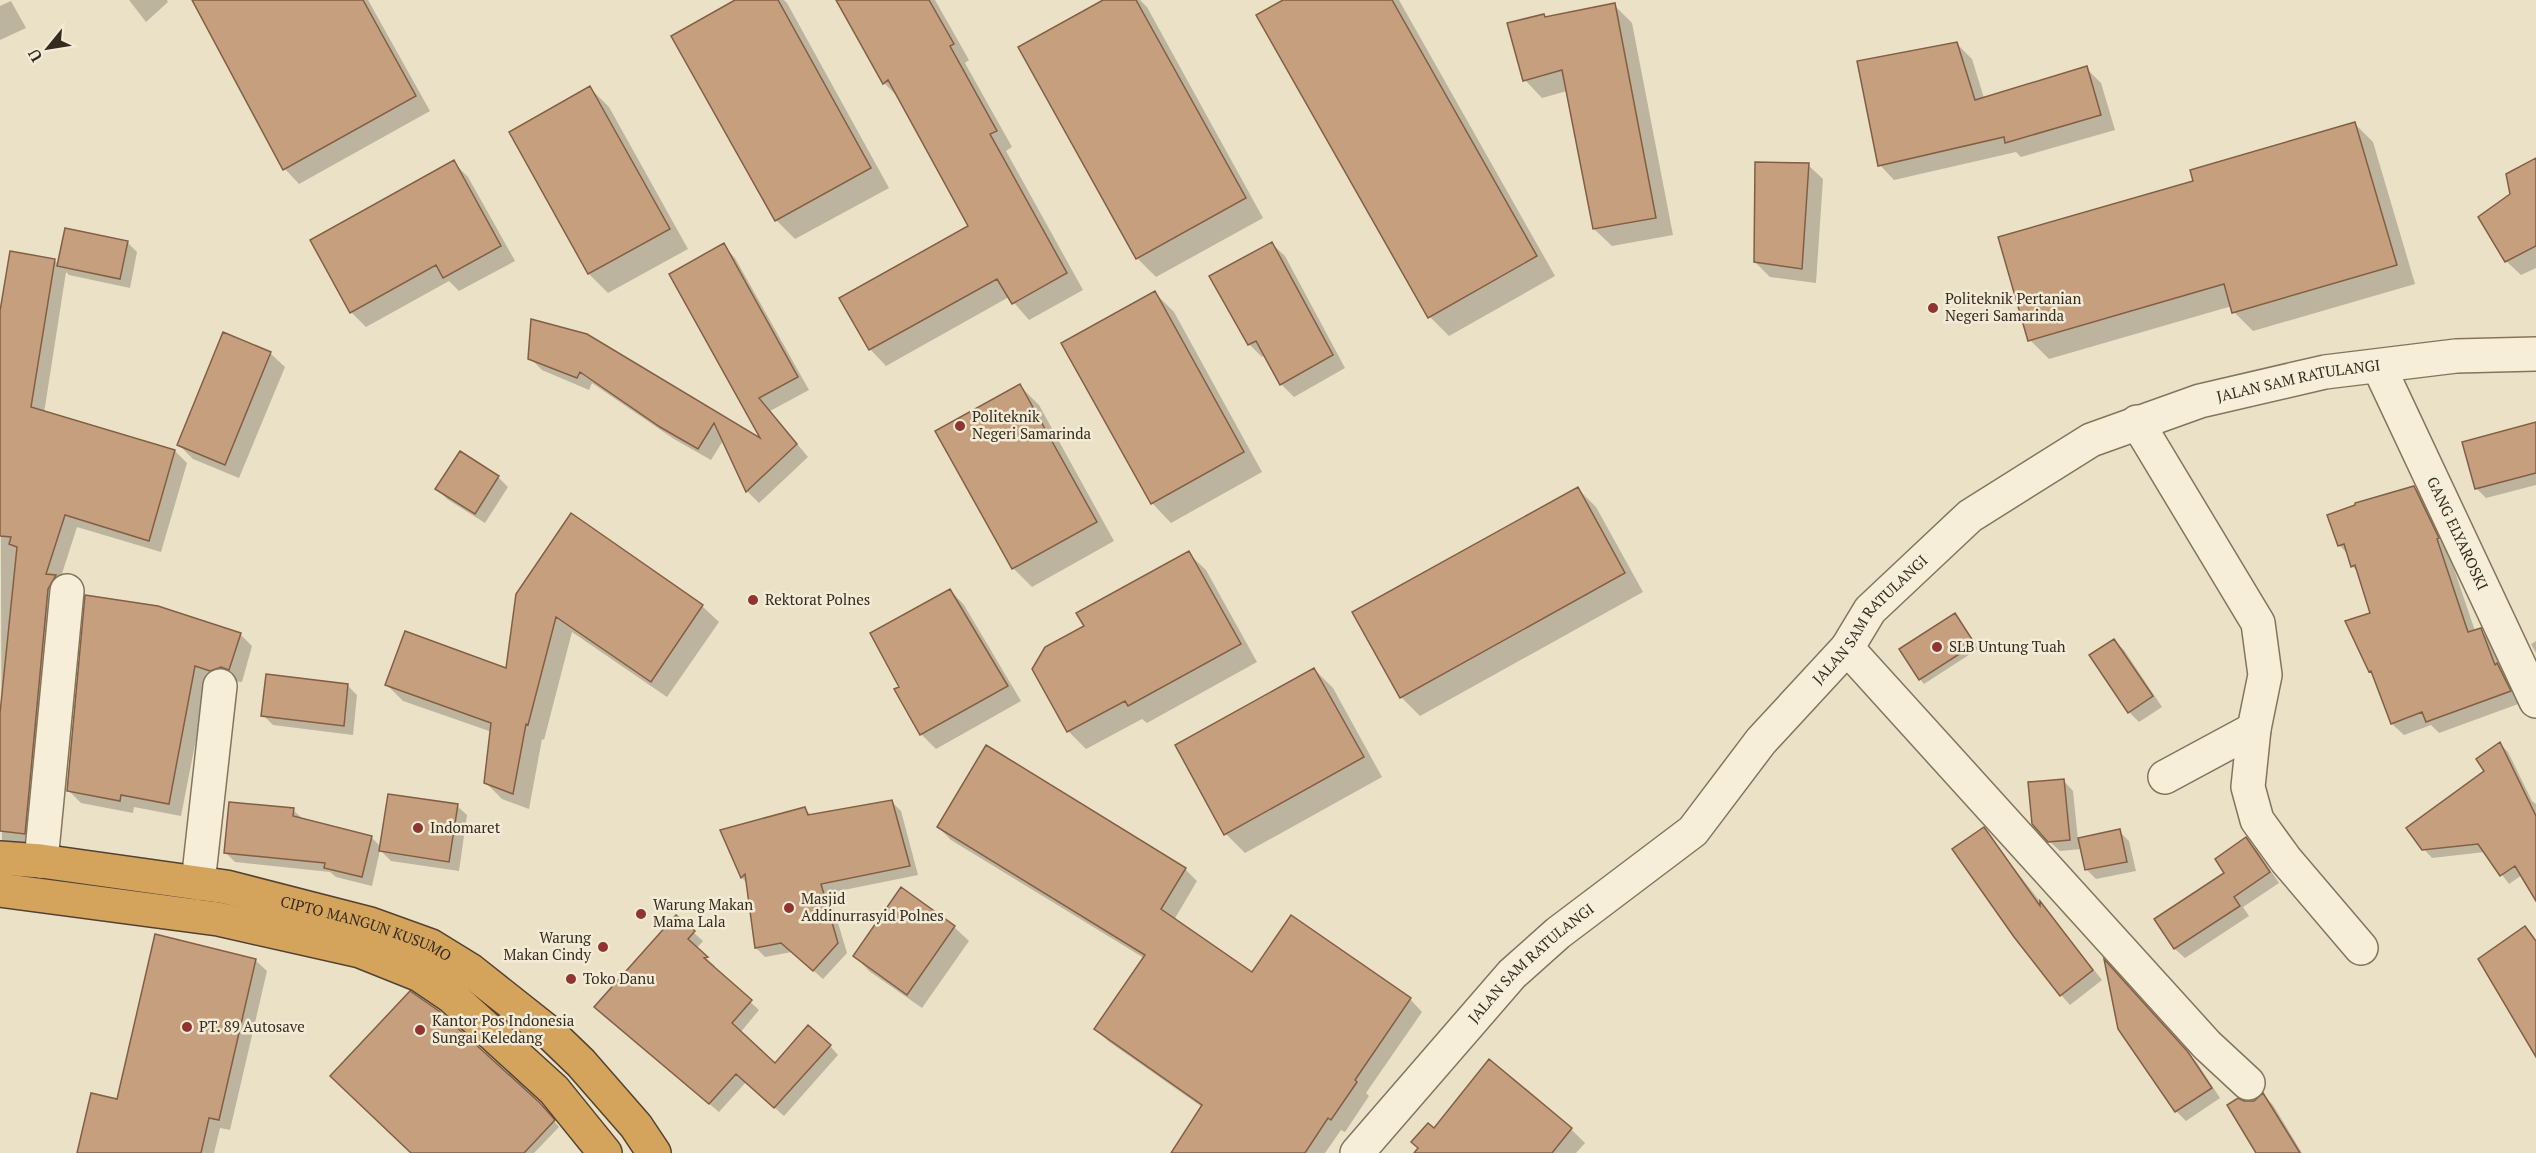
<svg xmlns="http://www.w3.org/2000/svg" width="2536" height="1153" viewBox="0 0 2536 1153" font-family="'PT Serif',serif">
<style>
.shadow{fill:#0003}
.building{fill:#c69f7e;stroke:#825f44;stroke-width:1.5}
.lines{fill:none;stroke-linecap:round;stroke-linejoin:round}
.minor-casing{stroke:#85745d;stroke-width:36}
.highway-casing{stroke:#534231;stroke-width:36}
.minor{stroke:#f6eed8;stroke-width:33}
.highway{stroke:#d4a45d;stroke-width:33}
.poi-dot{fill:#8f3431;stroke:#f3ebd5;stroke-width:2}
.labels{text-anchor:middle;stroke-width:5;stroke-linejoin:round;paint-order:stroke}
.poi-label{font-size:15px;fill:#362b20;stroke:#f3ebd5;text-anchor:start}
.street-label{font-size:15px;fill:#362b20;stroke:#f3ebd5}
</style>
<rect width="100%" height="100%" fill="#ebe1c6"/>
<path class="shadow" d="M 129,0 L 167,0 L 168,2 L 146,22 Z
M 194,0 L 368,0 L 430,111 L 299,184 L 285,169 Z
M 739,0 L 784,0 L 787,3 L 889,188 L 795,239 L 776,220 Z
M 838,0 L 935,0 L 969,60 L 965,63 L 1012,147 L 1006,151 L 1083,290 L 1029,320 L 1009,297 L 886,366 L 870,349 L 970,227 L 901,100 L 884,83 Z
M 1106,0 L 1140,0 L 1147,7 L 1263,218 L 1156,277 L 1137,258 Z
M 1286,0 L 1399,0 L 1555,276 L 1449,336 L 1430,317 Z
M 11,1 L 26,28 L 0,40 L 0,6 Z
M 1614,5 L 1632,23 L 1673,235 L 1612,246 L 1594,229 L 1567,91 L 1542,98 L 1525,80 L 1544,15 L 1546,18 Z
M 1957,44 L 1972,59 L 1984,98 L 2086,68 L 2101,83 L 2115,130 L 2021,157 L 2016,152 L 1894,180 L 1880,165 Z
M 590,88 L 609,107 L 688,249 L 608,293 L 589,274 L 511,132 Z
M 2354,123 L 2373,142 L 2415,284 L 2253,331 L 2234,312 L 2232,306 L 2049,359 L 2030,340 L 2195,182 Z
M 2536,160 L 2536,268 L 2521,275 L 2506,261 L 2511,195 Z
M 453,162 L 468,177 L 515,261 L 459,291 L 449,281 L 366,327 L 351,312 Z
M 1808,165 L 1823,179 L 1816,283 L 1770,277 L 1755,262 Z
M 127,242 L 137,252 L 130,288 L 69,275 L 66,272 L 44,413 L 175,451 L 187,463 L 161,552 L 77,527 L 60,580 L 36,846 L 2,842 L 0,321 L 54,260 L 59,265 Z
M 1272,244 L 1285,256 L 1345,368 L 1294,397 L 1281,384 L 1265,355 L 1262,357 L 1249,344 Z
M 723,245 L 735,258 L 809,390 L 770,411 L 808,457 L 759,503 L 747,491 L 724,439 L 711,460 L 674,439 L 592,383 L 589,390 L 542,370 L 530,358 L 533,321 L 764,442 Z
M 1155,293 L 1174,312 L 1262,472 L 1171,523 L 1152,503 L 1063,344 Z
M 270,353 L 285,367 L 239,478 L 193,459 L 178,444 Z
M 1020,386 L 1039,405 L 1114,541 L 1032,587 L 1013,568 Z
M 2536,424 L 2536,485 L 2486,498 L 2476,488 Z
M 498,477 L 508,487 L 485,523 L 447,499 L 437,489 Z
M 2414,487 L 2426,499 L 2448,551 L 2475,631 L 2480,630 L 2492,642 L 2504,672 L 2509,677 L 2521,703 L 2439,733 L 2431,725 L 2404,735 L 2392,724 L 2374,674 L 2371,671 L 2372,614 L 2359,573 L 2352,566 L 2349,555 L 2339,545 Z
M 1577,488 L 1596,507 L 1643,592 L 1420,716 L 1401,697 Z
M 571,516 L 702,606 L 719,622 L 667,697 L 572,632 L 544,740 L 542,739 L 529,809 L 502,799 L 486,783 L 492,732 L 403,701 L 387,685 L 507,670 Z
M 1188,553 L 1206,570 L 1257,662 L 1147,723 L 1142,719 L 1086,749 L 1068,731 L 1034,669 L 1086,627 Z
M 950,590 L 964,605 L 1021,701 L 936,749 L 921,734 Z
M 87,597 L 240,634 L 252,646 L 242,682 L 208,678 L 181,816 L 134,807 L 133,813 L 81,803 L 68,790 Z
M 1955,615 L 1978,649 L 1924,684 L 1920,679 Z
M 2114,640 L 2124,650 L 2162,707 L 2139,722 L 2129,712 L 2091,656 Z
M 2536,641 L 2536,653 L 2531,644 Z
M 1314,669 L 1333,688 L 1382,777 L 1245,853 L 1226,834 Z
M 348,686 L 357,695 L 353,735 L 273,725 L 263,715 Z
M 2500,744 L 2508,752 L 2532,801 L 2536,804 L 2536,898 L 2522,875 L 2509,884 L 2485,852 L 2432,858 L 2424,849 L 2486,771 Z
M 2064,781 L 2073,791 L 2078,840 L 2119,831 L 2129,841 L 2136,871 L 2096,879 L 2086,869 L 2082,849 L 2060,851 L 2049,841 Z
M 891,801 L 901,811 L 918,875 L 829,893 L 847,953 L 823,979 L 792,952 L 765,957 L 756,948 L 747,883 L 742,878 L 722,831 L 805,809 L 812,816 Z
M 457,806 L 467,815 L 459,871 L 391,861 L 380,850 L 372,886 L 336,877 L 330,872 L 235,862 L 225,852 L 293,810 L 303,819 L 371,837 L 381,847 Z
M 938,827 L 1185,869 L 1197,881 L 1174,920 L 1252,974 L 1410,999 L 1422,1012 L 1366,1093 L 1369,1096 L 1345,1132 L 1341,1130 L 1325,1153 L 1172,1153 L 1202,1107 L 1108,1041 L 1096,1029 L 1144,958 L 951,840 Z
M 1983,829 L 2102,980 L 2070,1005 L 2061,995 Z
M 2246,839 L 2256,849 L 2279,883 L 2243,907 L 2249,916 L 2185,958 L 2175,949 L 2156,919 L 2226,873 Z
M 676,917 L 703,941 L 696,949 L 715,966 L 712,967 L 759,1010 L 740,1033 L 775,1065 L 830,1046 L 838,1055 L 784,1116 L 746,1082 L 719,1112 L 605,1016 Z
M 954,927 L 969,941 L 922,1008 L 869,971 L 855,956 Z
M 255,960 L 267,971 L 230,1130 L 220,1128 L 214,1153 L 78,1153 L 118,1101 Z
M 2113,971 L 2197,1063 L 2220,1098 L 2186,1121 L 2176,1111 L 2120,1028 Z
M 2263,1095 L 2273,1105 L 2302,1153 L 2258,1153 L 2244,1103 L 2255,1102 Z
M 545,1110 L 559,1127 L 534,1153 L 413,1153 Z
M 1571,1129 L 1585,1143 L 1576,1153 L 1424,1153 L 1434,1130 Z"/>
<path class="building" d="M 192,0 L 363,0 L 416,96 L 283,170 Z
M 735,0 L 778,0 L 871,168 L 775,221 L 671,36 Z
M 836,0 L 929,0 L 954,44 L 950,46 L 997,131 L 990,134 L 1067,273 L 1012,304 L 997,279 L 869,350 L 839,298 L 968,226 L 888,80 L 883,84 Z
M 1103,0 L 1136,0 L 1246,198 L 1136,259 L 1018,47 Z
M 1283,0 L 1392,0 L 1537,256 L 1428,318 L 1256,15 Z
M 1615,3 L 1656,218 L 1593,229 L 1562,70 L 1523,81 L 1507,23 L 1544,14 L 1545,17 Z
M 1957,42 L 1975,100 L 2087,66 L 2101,115 L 2005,143 L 2004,137 L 1878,166 L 1857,61 Z
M 590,86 L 670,229 L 588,274 L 509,132 Z
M 2355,122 L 2397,265 L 2232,313 L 2224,284 L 2028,341 L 1998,237 L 2193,181 L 2190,170 Z
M 2536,158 L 2536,246 L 2505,262 L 2478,217 L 2510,194 L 2506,174 Z
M 454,160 L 501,246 L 443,278 L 436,265 L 350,313 L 310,240 Z
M 1755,162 L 1809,163 L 1802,269 L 1754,262 Z
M 65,228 L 128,241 L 120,279 L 57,266 Z
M 1272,242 L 1333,355 L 1280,385 L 1256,341 L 1248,345 L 1209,276 Z
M 724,243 L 798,377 L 759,398 L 797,444 L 746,492 L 714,423 L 698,449 L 660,427 L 580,372 L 577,378 L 528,359 L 531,319 L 587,334 L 760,438 L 669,274 Z
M 10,251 L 55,259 L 31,407 L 175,450 L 149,541 L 65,515 L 46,574 L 56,575 L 48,589 L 25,834 L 0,831 L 0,713 L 17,547 L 9,544 L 11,537 L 0,536 L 0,311 Z
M 1155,291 L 1244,452 L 1151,504 L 1061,343 Z
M 223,332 L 271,352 L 225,465 L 177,445 Z
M 1020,384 L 1097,522 L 1012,569 L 935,431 Z
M 2536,422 L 2536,473 L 2475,489 L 2462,442 Z
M 460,451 L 499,476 L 475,514 L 435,489 Z
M 2414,486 L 2439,538 L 2437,539 L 2468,632 L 2481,628 L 2495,665 L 2497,663 L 2511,691 L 2426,722 L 2422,712 L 2391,724 L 2371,671 L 2369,672 L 2345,621 L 2370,613 L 2355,565 L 2351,567 L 2344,544 L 2338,546 L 2327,515 L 2355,505 L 2355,503 Z
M 1578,487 L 1625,573 L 1400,698 L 1352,612 Z
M 571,513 L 703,605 L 651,682 L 556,617 L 528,725 L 526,724 L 513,794 L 484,783 L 491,723 L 385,685 L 405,631 L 506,668 L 516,594 Z
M 1189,551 L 1241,644 L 1128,706 L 1125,701 L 1067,732 L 1032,669 L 1045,647 L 1084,626 L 1076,613 Z
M 950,589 L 1008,686 L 920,735 L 894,689 L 899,687 L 870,633 Z
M 85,595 L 158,606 L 241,633 L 229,670 L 221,667 L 210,671 L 195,666 L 169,804 L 121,795 L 120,801 L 67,791 Z
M 1955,613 L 1975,644 L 1919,680 L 1899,649 Z
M 2114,639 L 2153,696 L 2128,713 L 2089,655 Z
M 1314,668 L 1364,757 L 1224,835 L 1175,745 Z
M 266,674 L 348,684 L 344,726 L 261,716 Z
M 2500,742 L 2536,816 L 2536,901 L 2515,866 L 2500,876 L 2478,844 L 2422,850 L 2406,828 L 2484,771 L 2476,759 Z
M 986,745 L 1186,868 L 1161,909 L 1252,972 L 1291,915 L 1411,998 L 1355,1080 L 1357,1082 L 1331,1120 L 1328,1118 L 1305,1153 L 1171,1153 L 1202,1105 L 1094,1029 L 1145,955 L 937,827 Z
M 2064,779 L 2070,840 L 2048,842 L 2032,824 L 2028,782 Z
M 388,794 L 458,804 L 449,862 L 379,851 Z
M 892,800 L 910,866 L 821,884 L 838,943 L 813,971 L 781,943 L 755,948 L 745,874 L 741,878 L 720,830 L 805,807 L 808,815 Z
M 229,802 L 294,808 L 293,816 L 372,836 L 362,877 L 324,868 L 325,863 L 224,853 Z
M 1984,827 L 2040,906 L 2040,901 L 2093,970 L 2060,996 L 2014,937 L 1952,849 Z
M 2120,829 L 2127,862 L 2085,870 L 2078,838 Z
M 2246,837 L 2270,872 L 2234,897 L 2240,906 L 2174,949 L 2154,919 L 2224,873 L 2215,859 Z
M 901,887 L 955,926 L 907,995 L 853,956 Z
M 676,915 L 695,931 L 688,939 L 708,957 L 704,958 L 752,1000 L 732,1023 L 775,1063 L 808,1025 L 831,1045 L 774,1108 L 736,1074 L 709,1104 L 594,1007 Z
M 2525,926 L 2536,941 L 2536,1057 L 2478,959 Z
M 155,934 L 256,959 L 219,1120 L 209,1118 L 201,1153 L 77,1153 L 91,1093 L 117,1099 Z
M 2104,959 L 2188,1052 L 2212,1088 L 2175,1112 L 2118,1029 Z
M 410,991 L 439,1011 L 540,1103 L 555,1120 L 524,1153 L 411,1153 L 330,1076 Z
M 1489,1059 L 1572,1128 L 1552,1153 L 1414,1153 L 1418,1148 L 1411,1142 L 1428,1123 L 1434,1128 Z
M 2263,1093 L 2300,1153 L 2256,1153 L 2227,1105 L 2238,1098 L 2244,1101 L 2254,1101 Z"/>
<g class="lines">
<g class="minor-casing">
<g id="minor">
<path id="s1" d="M 2379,367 L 2536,701"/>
<path d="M 2137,422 L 2258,623 L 2265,675 L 2254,729 L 2248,787 L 2257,820 L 2286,860 L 2361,948"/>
<path d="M 1847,648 L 2207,1045 L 2248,1083"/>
<path d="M 2165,777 L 2254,729"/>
<path d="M 41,861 L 67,591"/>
<path d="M 198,883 L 220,686"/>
<path id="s2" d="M 1357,1153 L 1512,974 L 1558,933 L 1693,831 L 1761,741 L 1847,648 L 1870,610 L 1970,516 L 2091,440 L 2200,401 L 2325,372 L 2456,356 L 2536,354"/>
</g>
</g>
<g class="highway-casing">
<g id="highway">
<path id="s3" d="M 0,858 L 41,861 L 226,887 L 370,924 L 431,946 L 470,970 L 552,1035 L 581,1063 L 636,1126 L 654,1153"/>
<path d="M 0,890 L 218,919 L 360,951 L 420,975 L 451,996 L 554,1090 L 605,1153"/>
</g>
</g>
<use href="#minor" class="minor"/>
<use href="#highway" class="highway"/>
</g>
<g class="poi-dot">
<circle cx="1933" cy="308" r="6"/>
<circle cx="960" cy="426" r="6"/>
<circle cx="753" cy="600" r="6"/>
<circle cx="1937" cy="647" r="6"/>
<circle cx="418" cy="828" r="6"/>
<circle cx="789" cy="908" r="6"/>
<circle cx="641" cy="914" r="6"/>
<circle cx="603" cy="947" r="6"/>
<circle cx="571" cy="979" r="6"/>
<circle cx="187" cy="1027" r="6"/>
<circle cx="420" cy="1030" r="6"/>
</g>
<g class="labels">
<g class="poi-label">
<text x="1945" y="304">Politeknik Pertanian<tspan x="1945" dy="17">Negeri Samarinda</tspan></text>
<text x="972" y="422">Politeknik<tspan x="972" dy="17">Negeri Samarinda</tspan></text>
<text x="765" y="605">Rektorat Polnes</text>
<text x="1949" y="652">SLB Untung Tuah</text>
<text x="430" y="833">Indomaret</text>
<text x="801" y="904">Masjid<tspan x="801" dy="17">Addinurrasyid Polnes</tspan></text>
<text x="653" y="910">Warung Makan<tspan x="653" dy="17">Mama Lala</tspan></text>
<text x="591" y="943" text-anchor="end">Warung<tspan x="591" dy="17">Makan Cindy</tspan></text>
<text x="583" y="984">Toko Danu</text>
<text x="432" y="1026">Kantor Pos Indonesia<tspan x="432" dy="17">Sungai Keledang</tspan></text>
<text x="199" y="1032">PT. 89 Autosave</text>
</g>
<g class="street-label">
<text dy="5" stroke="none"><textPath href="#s2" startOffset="1248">JALAN SAM RATULANGI</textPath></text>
<text dy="5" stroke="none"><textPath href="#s1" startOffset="184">GANG ELYAROSKI</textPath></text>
<text dy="5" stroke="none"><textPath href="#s2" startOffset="744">JALAN SAM RATULANGI</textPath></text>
<text dy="5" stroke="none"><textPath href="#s3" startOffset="374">CIPTO MANGUN KUSUMO</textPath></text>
<text dy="5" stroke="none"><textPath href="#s2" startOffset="258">JALAN SAM RATULANGI</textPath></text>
</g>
</g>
<g transform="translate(48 48) rotate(240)" stroke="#f3ebd5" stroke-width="4.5" paint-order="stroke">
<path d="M0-4.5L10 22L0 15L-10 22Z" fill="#362b20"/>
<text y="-9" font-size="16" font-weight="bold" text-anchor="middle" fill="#362b20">U</text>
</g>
</svg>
